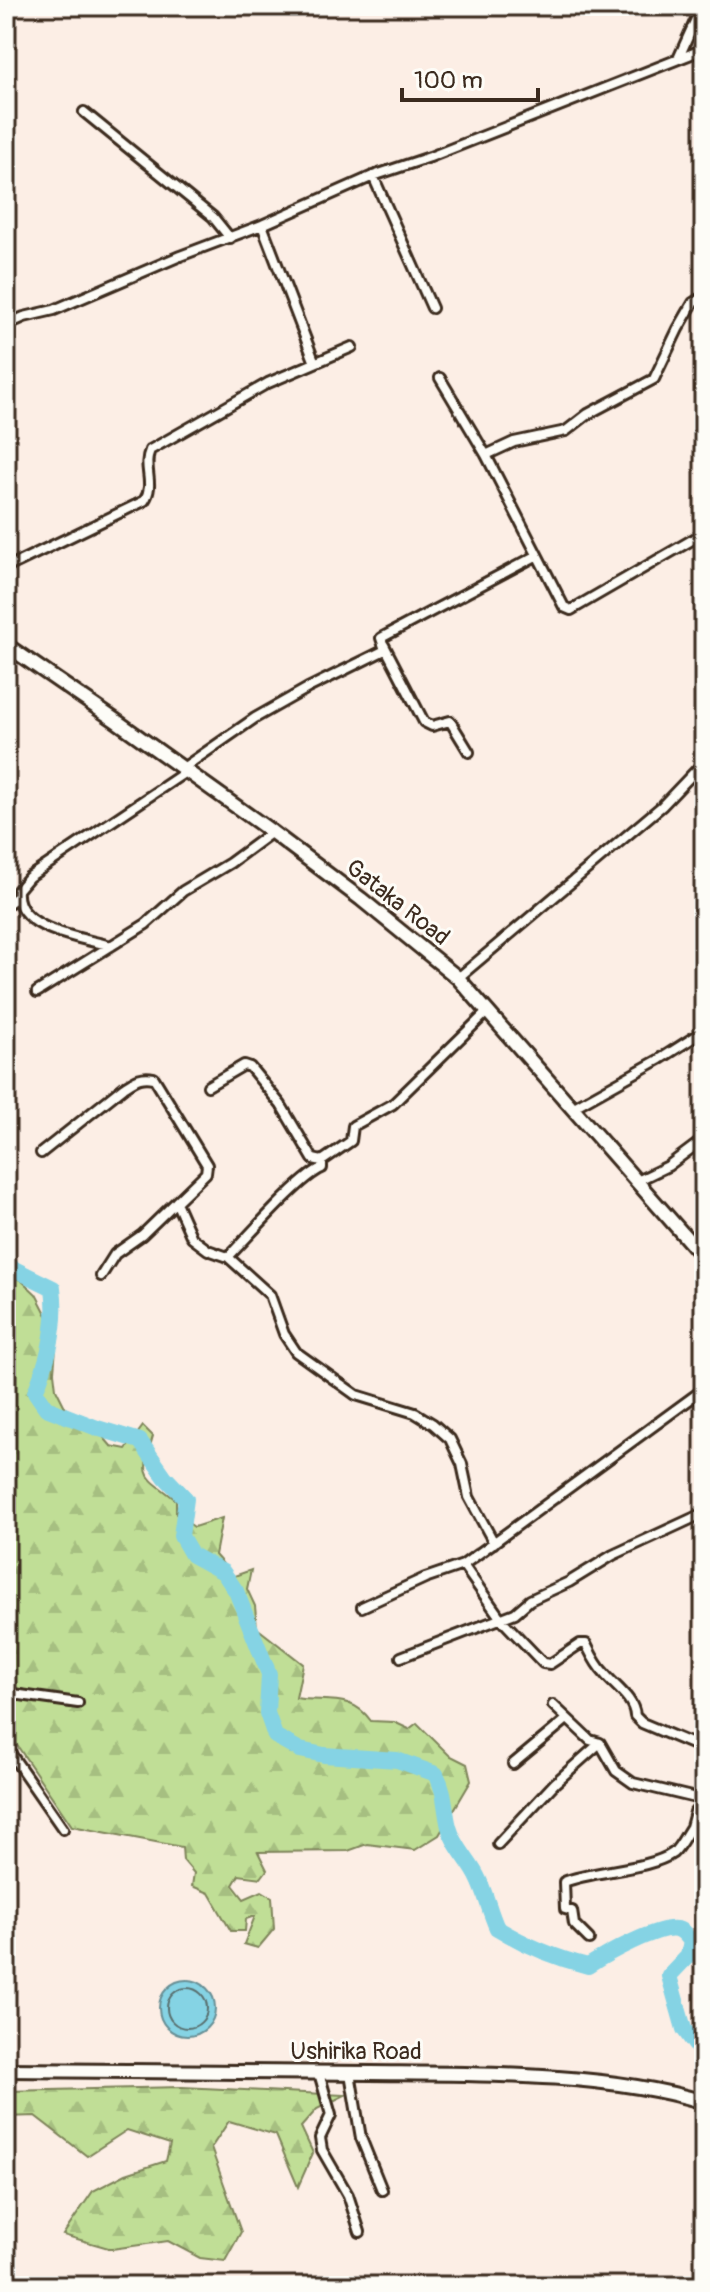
<svg xmlns="http://www.w3.org/2000/svg" width="710" height="2292" viewBox="0 0 710 2292" font-family="Pangolin,sans-serif">
<style>
.forest{fill:url(#forest-firs);stroke:#7e845a;stroke-width:2}
.water{fill:#85d3e4;stroke:#678f95;stroke-width:2}
.lines{fill:none;stroke-linecap:round;stroke-linejoin:round}
.shore{stroke:#596e6d;stroke-width:2}
.river{stroke:#85d3e4;stroke-width:16}
.street-casing{stroke:#3b2a1e;stroke-width:14}
.secondary-casing{stroke:#3b2a1e;stroke-width:18}
.street{stroke:#fdfcf7;stroke-width:8}
.secondary{stroke:#fdfcf7;stroke-width:12}
.labels{text-anchor:middle;stroke-width:6;stroke-linejoin:round;paint-order:stroke}
.street-label{font-size:24px;fill:#3b2a1e;stroke:#fdfcf7}
</style>
<defs>
<pattern id="forest-firs" width="22" height="20" patternUnits="userSpaceOnUse" patternTransform="scale(2)"><rect width="22" height="20" fill="#c0de96"/><path d="M5 1l3.5 6h-7zM16 11l3.5 6h-7z" fill="#a6bf81"/></pattern>
</defs>
<rect width="100%" height="100%" fill="#fceee5"/>
<filter id="ink" filterUnits="userSpaceOnUse"><feTurbulence type="fractalNoise" baseFrequency=".0125" numOctaves="2"/><feDisplacementMap in="SourceGraphic" scale="16" xChannelSelector="R" yChannelSelector="G"/><feConvolveMatrix kernelMatrix="1 2 1 2 8 2 1 2 1" color-interpolation-filters="sRGB"/></filter>
<g filter="url(#ink)">
<path class="forest" d="M 6,1275 L 21,1280 L 36,1294 L 57,1335 L 54,1372 L 56,1389 L 66,1409 L 89,1420 L 111,1446 L 126,1449 L 143,1426 L 153,1436 C 140,1480 144,1474 176,1500 L 176,1514 L 194,1527 L 222,1518 L 215,1555 L 223,1564 L 223,1580 L 251,1570 L 247,1589 L 255,1606 L 257,1628 L 303,1664 L 296,1698 C 326,1703 351,1693 371,1721 L 394,1722 L 409,1729 L 417,1723 L 449,1755 L 467,1764 L 471,1781 L 439,1835 L 415,1850 L 367,1844 L 348,1851 L 258,1852 L 267,1870 L 261,1878 L 239,1875 L 233,1885 L 244,1899 L 262,1891 L 272,1897 L 274,1929 L 258,1948 L 244,1944 L 255,1916 L 246,1919 L 245,1931 L 231,1931 L 209,1893 L 192,1886 L 194,1873 L 183,1860 L 182,1847 L 72,1826 L 16,1744 L 6,1734 Z
M 182,2087 L 345,2095 L 317,2109 L 301,2127 L 313,2153 L 298,2187 L 276,2135 L 229,2121 L 211,2148 L 241,2232 L 225,2261 L 200,2258 L 168,2241 L 112,2249 L 63,2235 L 93,2191 L 126,2174 L 166,2161 L 170,2144 L 127,2130 L 87,2156 L 35,2116 L 6,2117 L 6,2091 Z"/>
<path class="water" d="M159 2008a28 28 0 1 1 56 0a28 28 0 1 1-56 0Z"/>
<g class="lines">
<path class="shore" d="M167 2008a20 20 0 1 1 40 0a20 20 0 1 1-40 0Z"/>
<path class="river" d="M 6,1265 L 53,1288 C 58,1324 49,1359 35,1392 L 46,1408 L 97,1428 L 140,1441 L 165,1477 L 186,1499 L 181,1536 L 192,1555 L 223,1572 L 236,1591 L 269,1674 L 267,1713 L 275,1736 L 300,1750 L 324,1755 L 397,1760 L 436,1774 C 446,1793 444,1807 449,1827 C 454,1846 468,1859 477,1876 C 486,1893 489,1911 497,1928 C 525,1945 556,1958 588,1966 C 605,1955 658,1925 677,1929 C 684,1931 687,1936 691,1942 L 688,1956 L 669,1976 L 684,2029 L 704,2057"/>
<g class="street-casing">
<path id="street" d="M 678,59 L 702,6
M 84,112 L 213,217 L 230,238
M 373,176 L 432,308
M 262,225 L 315,363
M 704,296 L 693,303 L 678,329 L 654,379 L 588,414 L 566,431 L 514,442 L 486,455 L 564,607 L 571,610 L 704,533
M 6,325 L 24,317 L 54,310 L 180,256 L 262,225 L 373,176 L 430,157 L 704,49
M 440,378 L 486,455
M 6,568 L 144,501 C 156,484 142,468 150,450 L 268,383 L 352,347
M 384,645 L 424,722 L 432,726 L 450,721 L 469,752
M 183,768 L 255,718 L 308,688 L 385,650 L 381,638 L 536,556
M 6,905 L 17,897
M 111,946 C 83,938 14,930 18,890 L 29,877 L 187,771
M 458,978 L 662,806 L 704,762
M 37,992 L 146,924 L 183,891 L 230,863 L 272,832
M 208,1086 L 244,1065 L 250,1067 L 281,1105 L 313,1159 L 322,1161 L 351,1141 L 353,1126 L 393,1104 L 488,1011
M 574,1107 L 660,1059 L 704,1031
M 41,1153 L 124,1087 C 135,1080 141,1075 154,1078 L 207,1165 L 206,1173 L 176,1202
M 635,1182 L 668,1166 L 704,1139
M 228,1257 C 248,1237 300,1177 322,1168 L 322,1161
M 101,1276 L 115,1254 L 142,1235 L 176,1202 L 192,1238 L 208,1250 L 228,1257 L 270,1295 L 284,1334 L 296,1352 L 356,1395 L 415,1413 L 433,1424 L 450,1439 L 462,1464 L 469,1497 L 494,1543
M 704,1389 L 463,1565 L 501,1619 L 543,1663 L 550,1664 L 580,1644 L 586,1644 C 591,1654 596,1665 604,1673 C 614,1686 634,1698 635,1716 L 642,1723 L 704,1749
M 362,1607 L 425,1578 L 463,1565
M 401,1657 L 515,1613 L 530,1600 L 569,1582 L 613,1555 L 704,1513
M 6,1693 L 78,1703
M 553,1705 L 590,1740 L 600,1743
M 701,1720 L 704,1722
M 6,1747 L 63,1829
M 513,1764 L 567,1719
M 704,1802 L 695,1812 L 691,1827 L 693,1832 L 704,1838
M 498,1844 L 555,1783 L 600,1743 L 616,1771 L 633,1783 L 704,1800
M 589,1939 L 574,1924 L 572,1911 L 565,1909 L 564,1882 C 593,1870 649,1870 673,1853 C 680,1847 686,1834 691,1827
M 319,2073 L 331,2115 L 320,2138 L 322,2150 L 348,2195 L 360,2232
M 350,2073 L 361,2138 L 382,2190"/>
</g>
<g class="secondary-casing">
<path id="secondary" d="M 6,645 L 115,720 L 272,832 L 361,899 L 458,978 L 704,1258
M 6,2070 C 128,2071 249,2072 371,2073 C 475,2074 605,2072 704,2102"/>
</g>
<use href="#street" class="street"/>
<use href="#secondary" class="secondary"/>
</g>
</g>
<g class="labels">
<g class="street-label">
<text transform="translate(398 902) rotate(38)" y="8">Gataka Road</text>
<text x="356" y="2059">Ushirika Road</text>
</g>
</g>
<rect width="710" height="2292" fill="none" stroke="#fdfcf7" stroke-width="32"/>
<rect x="16" y="16" width="678" height="2260" fill="none" stroke="#3b2a1e" stroke-width="3" filter="url(#ink)"/>
<path d="M402 88v12h136v-12" fill="none" stroke="#3b2a1e" stroke-width="4"/>
<text x="414" y="88" font-size="24" fill="#3b2a1e" stroke="#fdfcf7" stroke-width="6" paint-order="stroke">100 m</text>
</svg>
